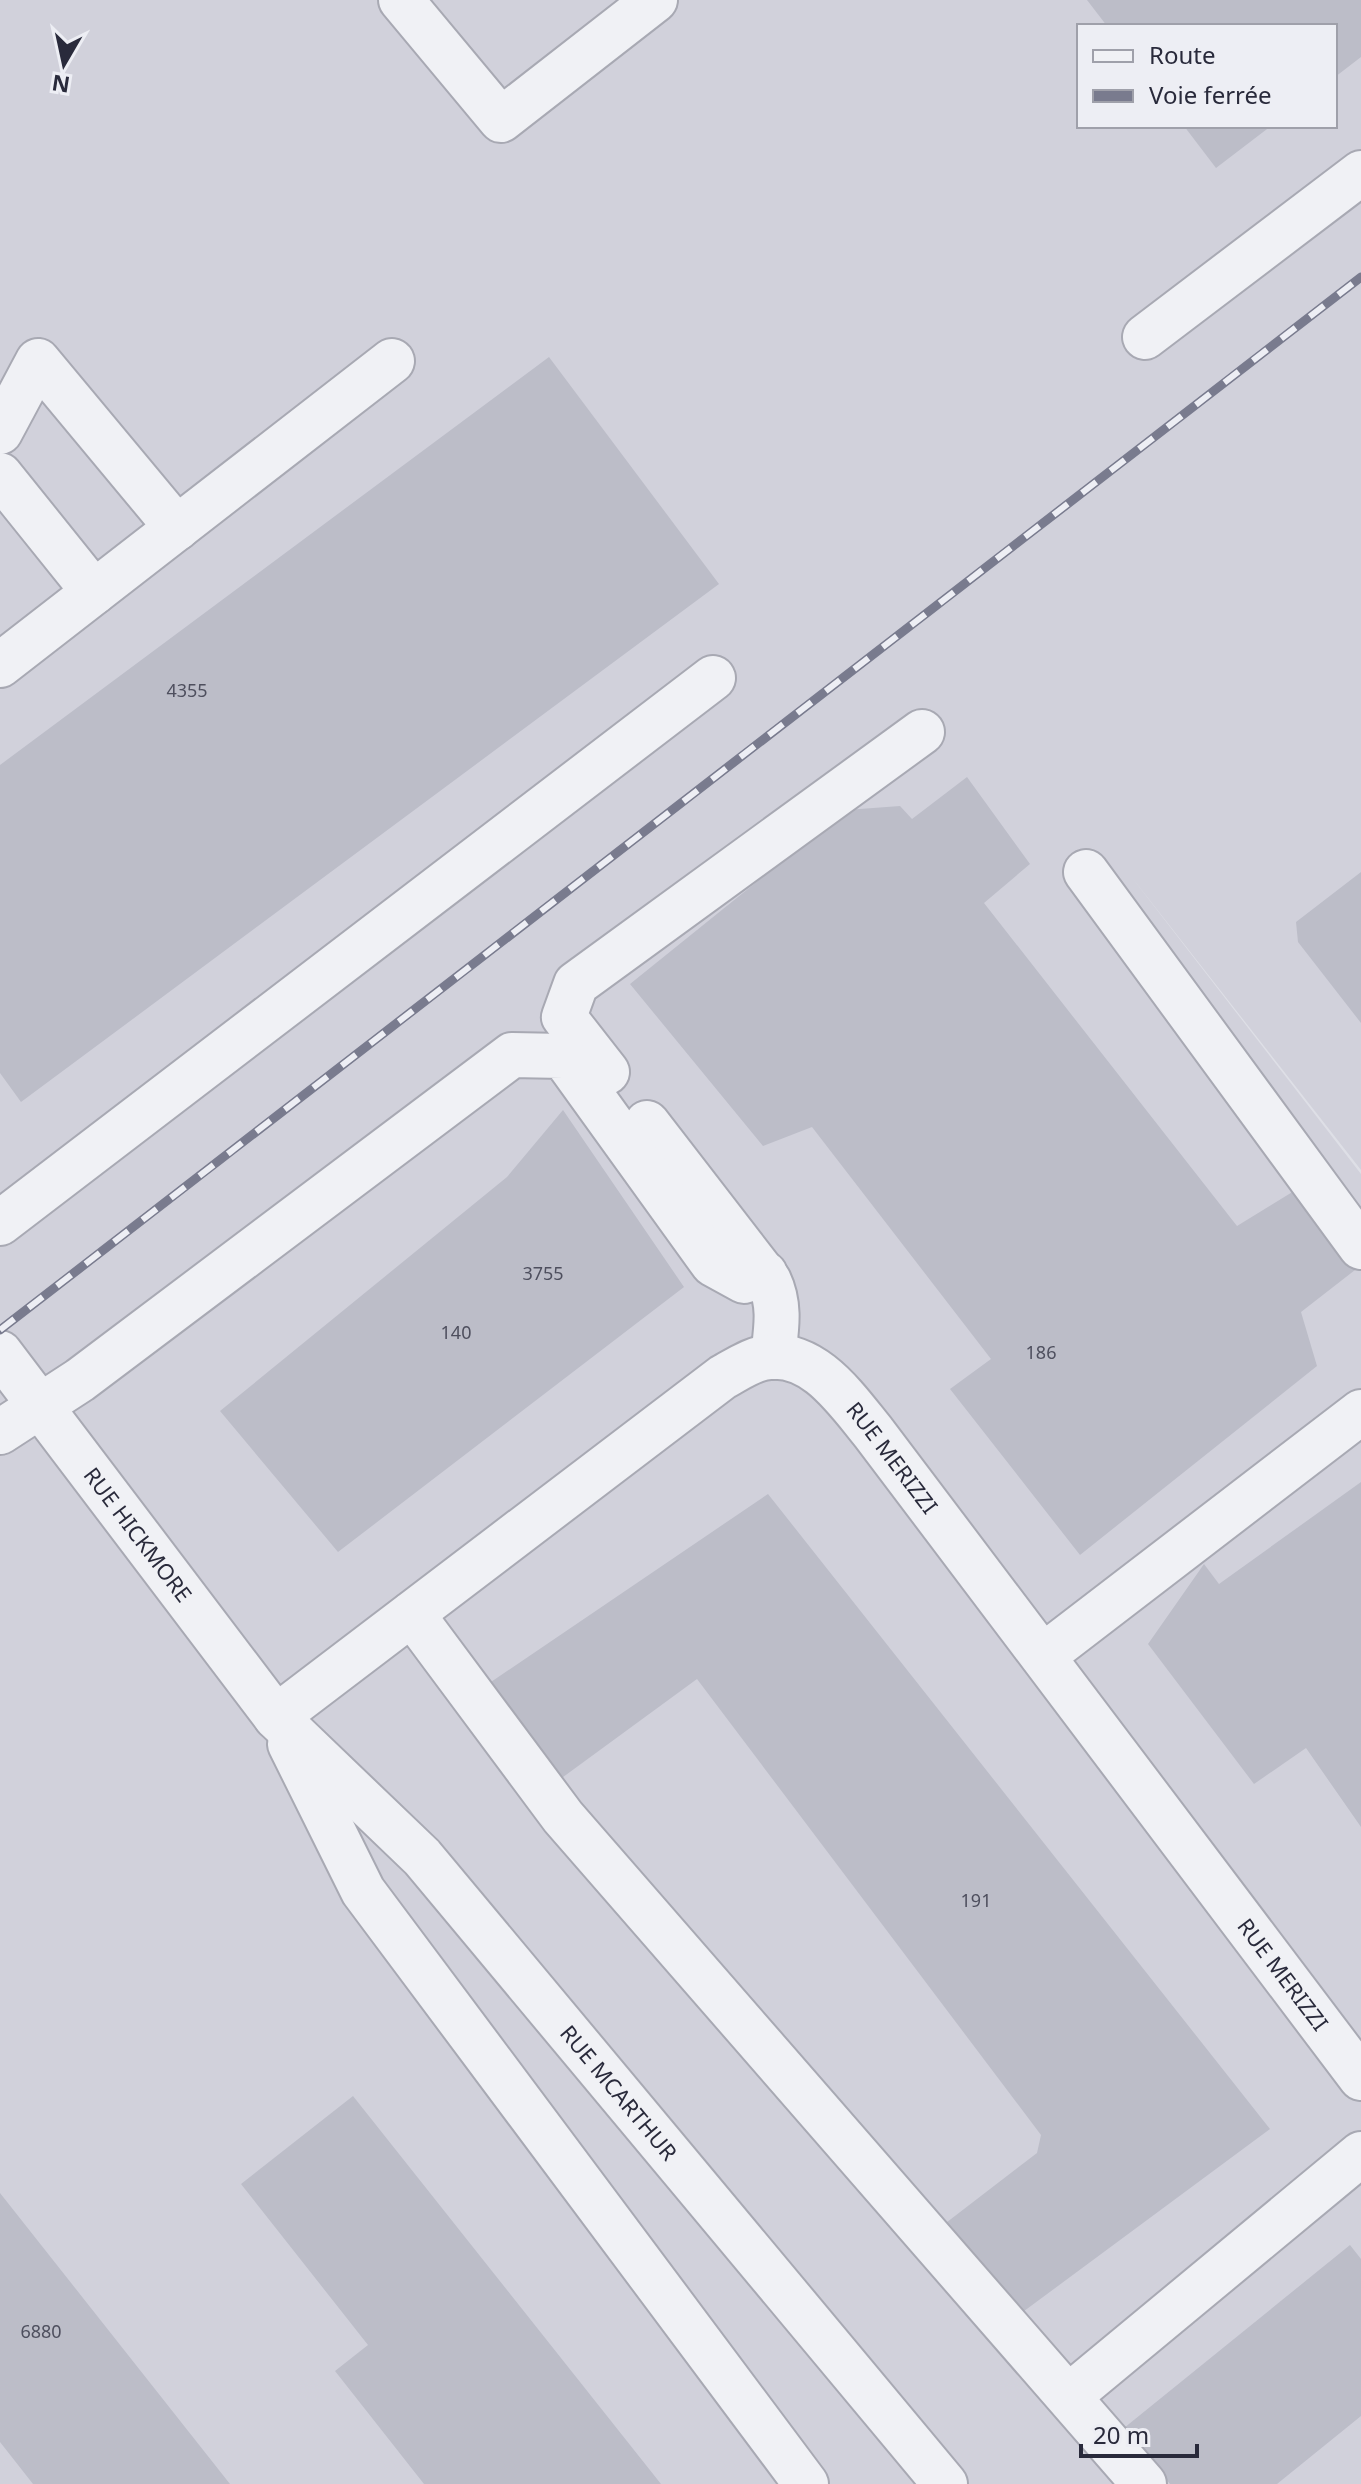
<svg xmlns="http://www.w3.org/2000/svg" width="1361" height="2484" viewBox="0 0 1361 2484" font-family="'Noto Sans',sans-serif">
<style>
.built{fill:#d1d1db;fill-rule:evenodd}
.building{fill:#bcbdc8}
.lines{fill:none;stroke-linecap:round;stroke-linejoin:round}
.minor-casing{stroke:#a8a9b3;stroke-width:48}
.minor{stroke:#f0f1f5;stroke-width:44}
.rail-casing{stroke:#797b8e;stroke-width:9}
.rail{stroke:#edeef4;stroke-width:6;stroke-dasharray:18;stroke-linecap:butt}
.labels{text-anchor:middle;stroke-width:6;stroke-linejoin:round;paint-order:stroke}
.number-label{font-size:18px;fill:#4e4f5e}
.street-label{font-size:22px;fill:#292a3b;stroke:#edeef4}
</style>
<rect width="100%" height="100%" fill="#dedfe6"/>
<path class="built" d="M 0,0 L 1361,0 L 1361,1170 L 1130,875 L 1361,1174 L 1361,2484 L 0,2484 ZM 1079,26 L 1335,26 L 1335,126 L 1079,126 Z"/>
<path class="building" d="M 1087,0 L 1361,0 L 1361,57 L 1335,77 L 1335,26 L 1107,26 Z
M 1184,126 L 1271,126 L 1216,168 Z
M 549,357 L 719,584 L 21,1102 L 0,1073 L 0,765 Z
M 967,777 L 1030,864 L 984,903 L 1237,1226 L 1294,1191 L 1355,1270 L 1301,1312 L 1317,1366 L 1080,1555 L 950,1389 L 991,1359 L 812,1127 L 763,1146 L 630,984 L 846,810 L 900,806 L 912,819 Z
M 1361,872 L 1361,1023 L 1298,942 L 1296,922 Z
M 563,1110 L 684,1287 L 338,1552 L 220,1411 L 507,1177 Z
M 1361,1482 L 1361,1827 L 1306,1748 L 1254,1784 L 1148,1644 L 1204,1564 L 1219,1584 Z
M 768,1494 L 1270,2129 L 1012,2320 L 938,2229 L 1037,2153 L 1041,2135 L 697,1679 L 559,1780 L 488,1684 Z
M 353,2096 L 661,2484 L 424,2484 L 335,2371 L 368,2345 L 241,2184 Z
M 0,2193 L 230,2484 L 33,2484 L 0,2442 Z
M 1350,2245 L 1361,2259 L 1361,2416 L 1277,2484 L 1170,2484 L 1124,2428 Z"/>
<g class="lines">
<g class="minor-casing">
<g id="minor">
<path d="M 401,0 L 501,120 L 655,0"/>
<path d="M 1145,337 L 1361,173"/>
<path d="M 0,432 L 38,361 L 177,528"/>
<path d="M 0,475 L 94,592"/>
<path d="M 0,665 L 392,361"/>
<path d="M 1086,872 L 1361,1247"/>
<path d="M 607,1072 L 564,1017 L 576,984 L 922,732"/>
<path d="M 647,1123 L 769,1281 C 781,1306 776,1330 773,1357"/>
<path d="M 0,1223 L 713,678"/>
<path id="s1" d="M 0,1353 L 276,1717 L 422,1857 L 945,2484"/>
<path d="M 0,1432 L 80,1380 L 512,1055 L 563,1056 L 713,1264 L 744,1281 L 765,1274"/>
<path d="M 412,1614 L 563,1817 L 1144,2484"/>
<path d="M 1043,1656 L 1361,1412"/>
<path id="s2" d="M 276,1717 L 723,1377 C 736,1370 749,1361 763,1358 C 812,1348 846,1399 873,1432 L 1361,2078"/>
<path d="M 290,1744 L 363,1891 L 806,2484"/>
<path d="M 1069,2396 L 1361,2154"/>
</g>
</g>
<use href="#minor" class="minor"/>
<g class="rail-casing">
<path id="rail" d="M 0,1330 L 1361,277"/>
</g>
<use href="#rail" class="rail"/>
</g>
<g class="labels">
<g class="number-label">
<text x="187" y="697">4355</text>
<text x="543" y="1280">3755</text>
<text x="456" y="1339">140</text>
<text x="1041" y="1359">186</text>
<text x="976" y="1907">191</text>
<text x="41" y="2338">6880</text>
</g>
<g class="street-label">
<text dy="8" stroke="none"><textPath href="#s2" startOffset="778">RUE MERIZZI</textPath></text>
<text dy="8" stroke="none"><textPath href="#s1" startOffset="228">RUE HICKMORE</textPath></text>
<text dy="8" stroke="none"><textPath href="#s2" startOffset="1426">RUE MERIZZI</textPath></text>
<text dy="8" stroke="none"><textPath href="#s1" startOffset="966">RUE MCARTHUR</textPath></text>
</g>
</g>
<rect x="1077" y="24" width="260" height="104" fill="#edeef4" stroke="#9fa0aa" stroke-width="2"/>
<rect x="1093" y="50" width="40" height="12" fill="#f0f1f5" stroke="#9fa0aa" stroke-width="2"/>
<text x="1149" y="64" font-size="24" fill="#292a3b">Route</text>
<rect x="1093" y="90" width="40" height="12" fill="#797b8e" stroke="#9fa0aa" stroke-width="2"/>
<text x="1149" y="104" font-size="24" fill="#292a3b">Voie ferrée</text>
<g transform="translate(64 64) rotate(189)" stroke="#edeef4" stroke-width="6" paint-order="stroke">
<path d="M0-6L14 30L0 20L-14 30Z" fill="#292a3b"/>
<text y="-12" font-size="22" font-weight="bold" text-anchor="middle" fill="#292a3b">N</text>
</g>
<path d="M1081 2444v12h116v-12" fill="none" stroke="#292a3b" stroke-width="4"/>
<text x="1093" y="2444" font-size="24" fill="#292a3b" stroke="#edeef4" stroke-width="6" paint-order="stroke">20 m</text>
</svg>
